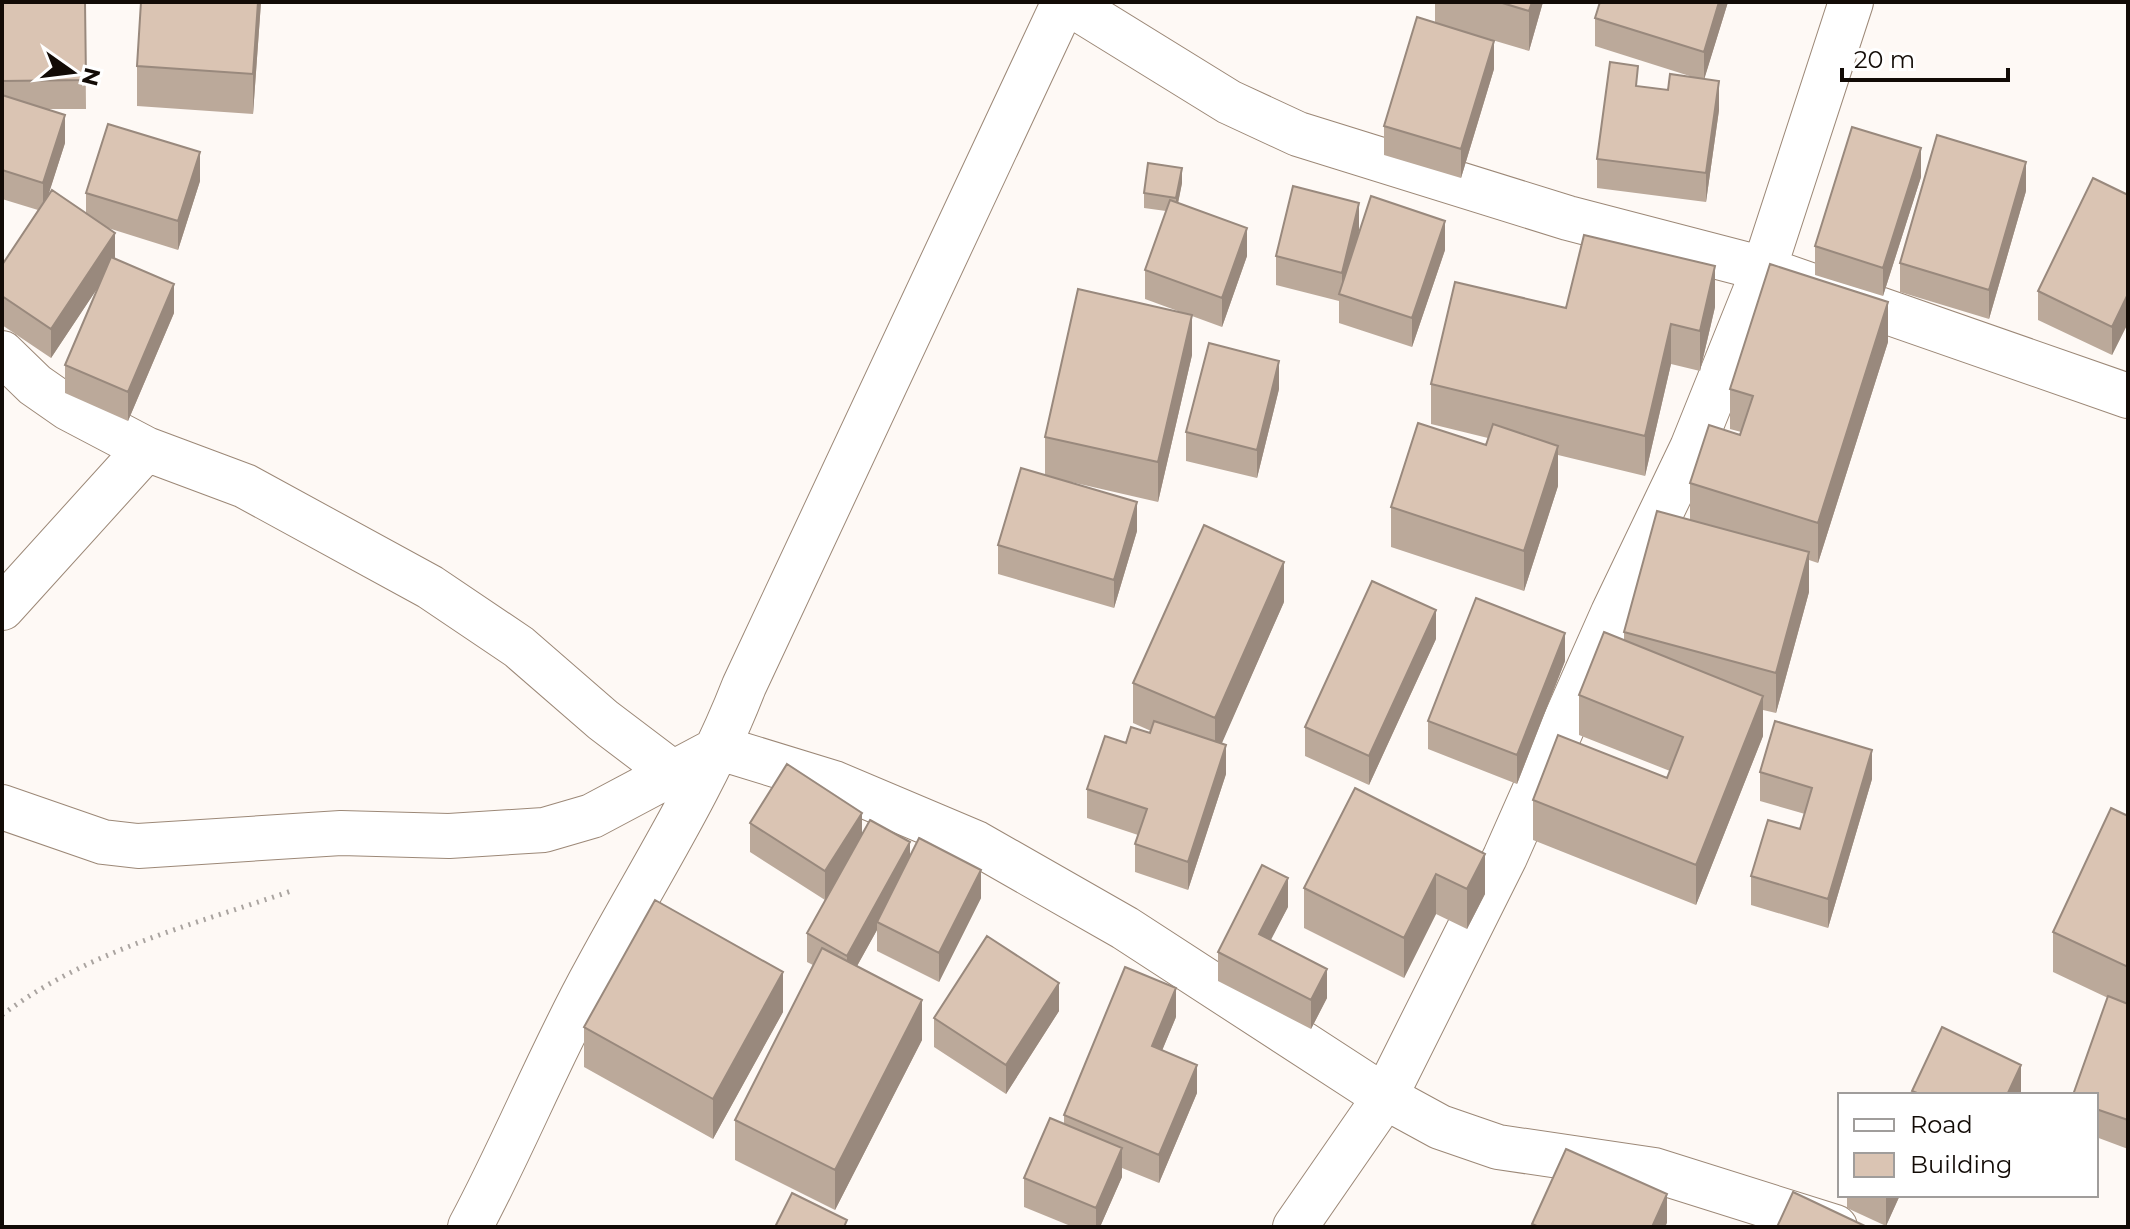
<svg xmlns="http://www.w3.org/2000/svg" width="2130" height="1229" viewBox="0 0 2130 1229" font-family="Montserrat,sans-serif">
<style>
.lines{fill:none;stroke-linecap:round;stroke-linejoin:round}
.street-casing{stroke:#9c8877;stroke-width:46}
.path{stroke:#aaa4a0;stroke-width:5;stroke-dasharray:2 6;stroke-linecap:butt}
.street{stroke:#fff;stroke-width:44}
.wall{fill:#bba99a}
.shaded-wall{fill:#99897d}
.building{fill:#dac4b3;stroke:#99897d;stroke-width:2}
</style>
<rect width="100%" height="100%" fill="#fef9f5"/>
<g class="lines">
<g class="street-casing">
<path id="street" d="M 1067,2 L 1229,102 L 1298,134 L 1568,218 L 1764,269 L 2128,396
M 2,353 L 35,385 L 68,408 L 146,449 L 245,486 L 430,587 L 519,647 L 603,720 L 673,773
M 2,608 L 146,449
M 2,807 L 103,842 L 138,846 L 341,833 L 449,836 L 544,830 L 592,816 L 720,748 L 834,783 L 976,843 L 1125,928 L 1385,1097 L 1440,1127 L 1498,1147 L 1654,1170 L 1835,1227
M 470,1227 C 515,1143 550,1054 596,971 C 647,876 705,787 744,686 L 1064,2
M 1295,1227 L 1385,1097 L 1505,857 L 1613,613 L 1692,448 L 1764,269 L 1851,2"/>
</g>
<path class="path" d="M 2,1015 C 88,950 193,925 294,890"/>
<use href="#street" class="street"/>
</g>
<path class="wall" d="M 2,2 L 85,2 L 86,109 L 48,109 L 65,143 L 48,195 L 86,214 L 86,193 L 200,181 L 178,250 L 108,228 L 115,259 L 174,313 L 128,421 L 65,393 L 65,365 L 98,287 L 51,358 L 2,325 L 2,265 L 38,210 L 2,199 Z
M 261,2 L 253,114 L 137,106 L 137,66 Z
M 1435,2 L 1543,2 L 1529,51 L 1482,37 L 1494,69 L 1461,178 L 1384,155 L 1384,126 L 1435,23 Z
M 1728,2 L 1704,79 L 1719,110 L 1706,202 L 1597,188 L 1597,159 L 1638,86 L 1668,90 L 1696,78 L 1595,46 L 1595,18 Z
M 1921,177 L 1883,296 L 1815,275 L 1815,246 Z
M 1182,183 L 1178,203 L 1247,256 L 1222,327 L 1192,316 L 1192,355 L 1158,502 L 1071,482 L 1137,531 L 1114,608 L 998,574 L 998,545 L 1045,475 L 1045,437 L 1186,314 L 1145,299 L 1145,270 L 1166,211 L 1144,208 L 1144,193 Z
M 2026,191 L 1989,319 L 1900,292 L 1900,263 Z
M 2128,195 L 2128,323 L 2112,355 L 2038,320 L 2038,291 Z
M 1445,250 L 1412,347 L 1339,323 L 1339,301 L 1276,285 L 1276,256 Z
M 1715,307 L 1700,371 L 1671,364 L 1645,476 L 1558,455 L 1558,486 L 1524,591 L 1391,547 L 1391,507 L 1486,445 L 1488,438 L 1431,424 L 1431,384 L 1566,308 Z
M 1888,342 L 1818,563 L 1809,560 L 1809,592 L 1776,713 L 1763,710 L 1763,736 L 1696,905 L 1533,840 L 1533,800 L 1667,778 L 1670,771 L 1579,735 L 1579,695 L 1624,640 L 1624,632 L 1690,520 L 1690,483 L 1740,435 L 1741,432 L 1730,429 L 1730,389 Z
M 1279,389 L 1257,478 L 1186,461 L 1186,432 Z
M 1284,602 L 1221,744 L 1226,774 L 1188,890 L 1135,872 L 1135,844 L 1138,835 L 1087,818 L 1087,789 L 1126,743 L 1150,733 L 1151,731 L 1133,723 L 1133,683 Z
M 1436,639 L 1369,785 L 1305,756 L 1305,727 Z
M 1565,661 L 1517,784 L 1428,749 L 1428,721 Z
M 1760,772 L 1872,779 L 1828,928 L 1751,905 L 1751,876 L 1800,829 L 1805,814 L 1760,801 Z
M 1355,788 L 1485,894 L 1467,929 L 1436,914 L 1404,978 L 1304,928 L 1304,888 Z
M 2128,816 L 2128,1149 L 2096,1137 L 2096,1095 L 2108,998 L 2053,972 L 2053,932 Z
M 750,823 L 862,834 L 910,857 L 981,898 L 939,982 L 877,951 L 877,930 L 857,966 L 922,1040 L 835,1210 L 735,1160 L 735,1120 L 813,965 L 807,962 L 807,933 L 825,900 L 750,852 Z
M 1288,907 L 1270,940 L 1327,998 L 1311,1029 L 1218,981 L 1218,952 Z
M 1059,1011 L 1006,1094 L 934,1047 L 934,1018 Z
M 783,1012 L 713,1139 L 584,1067 L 584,1027 Z
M 1176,1017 L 1162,1050 L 1197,1093 L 1159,1183 L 1122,1168 L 1122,1177 L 1100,1227 L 1073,1227 L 1024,1207 L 1024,1178 L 1064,1124 L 1064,1115 Z
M 1847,1195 L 1900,1195 L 1886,1226 L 1847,1208 Z"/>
<path class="shaded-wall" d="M 258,2 L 261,2 L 253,114 L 253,74 Z
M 1532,2 L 1543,2 L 1529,51 L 1529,11 Z
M 1719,2 L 1728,2 L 1704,80 L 1704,52 Z
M 1494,41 L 1494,69 L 1461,178 L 1461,149 Z
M 1719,81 L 1719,110 L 1706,202 L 1706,173 Z
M 65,115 L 65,143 L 43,212 L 43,183 Z
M 1921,148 L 1921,177 L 1883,296 L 1883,268 Z
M 200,152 L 200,181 L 178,250 L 178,221 Z
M 2026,162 L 2026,191 L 1989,319 L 1989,290 Z
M 1182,168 L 1182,183 L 1176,213 L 1176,198 Z
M 1359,203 L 1359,231 L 1342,295 L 1342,273 Z
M 1445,221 L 1445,250 L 1412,347 L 1412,318 Z
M 1247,228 L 1247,256 L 1222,327 L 1222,298 Z
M 115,233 L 115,262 L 51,358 L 51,329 Z
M 1715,266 L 1715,307 L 1700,371 L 1700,331 Z
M 174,284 L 174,313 L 128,421 L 128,392 Z
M 2128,294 L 2128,323 L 2112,355 L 2112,327 Z
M 1888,302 L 1888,342 L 1818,563 L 1818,523 Z
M 1192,315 L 1192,355 L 1158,502 L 1158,462 Z
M 1671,324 L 1671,364 L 1645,476 L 1645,436 Z
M 1279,361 L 1279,389 L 1257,478 L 1257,450 Z
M 1558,446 L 1558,486 L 1524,591 L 1524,551 Z
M 1137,502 L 1137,531 L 1114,608 L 1114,580 Z
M 1809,552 L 1809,592 L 1776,713 L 1776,673 Z
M 1284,562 L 1284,602 L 1215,759 L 1215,718 Z
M 1436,610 L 1436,639 L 1369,785 L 1369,756 Z
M 1565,633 L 1565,661 L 1517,784 L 1517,755 Z
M 1763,696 L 1763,736 L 1696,905 L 1696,865 Z
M 1226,745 L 1226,774 L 1188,890 L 1188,862 Z
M 1872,750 L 1872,779 L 1828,928 L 1828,899 Z
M 862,813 L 862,841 L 825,900 L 825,871 Z
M 910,842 L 910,871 L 877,922 L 877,930 L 847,984 L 847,956 Z
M 1485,854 L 1485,894 L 1467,929 L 1467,889 Z
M 981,870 L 981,898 L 939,982 L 939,953 Z
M 1436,874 L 1436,914 L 1404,978 L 1404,938 Z
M 1288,878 L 1288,907 L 1259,963 L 1259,934 Z
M 1327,969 L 1327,998 L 1311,1029 L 1311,1000 Z
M 783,972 L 783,1012 L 713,1139 L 713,1099 Z
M 1059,983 L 1059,1011 L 1006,1094 L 1006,1065 Z
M 1176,988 L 1176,1017 L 1152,1075 L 1152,1046 Z
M 922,1000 L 922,1040 L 835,1210 L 835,1170 Z
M 1197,1065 L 1197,1093 L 1159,1183 L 1159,1155 Z
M 2021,1065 L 2021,1093 L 2020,1095 L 2007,1095 Z
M 1122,1148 L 1122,1177 L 1100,1227 L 1096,1227 L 1096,1208 Z
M 1667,1194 L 1667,1223 L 1665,1227 L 1652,1227 Z
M 1887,1195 L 1900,1195 L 1886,1226 L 1886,1198 Z"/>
<path class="building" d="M 2,2 L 85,2 L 86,80 L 2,81 Z
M 141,2 L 258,2 L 253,74 L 137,66 Z
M 1499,2 L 1532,2 L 1529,11 Z
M 1600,2 L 1719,2 L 1704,52 L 1595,18 Z
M 1417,17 L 1494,41 L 1461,149 L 1384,126 Z
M 1610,62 L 1638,66 L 1636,86 L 1668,90 L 1670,74 L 1719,81 L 1706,173 L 1597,159 Z
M 2,95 L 65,115 L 43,183 L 2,170 Z
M 108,124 L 200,152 L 178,221 L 86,193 Z
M 1852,127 L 1921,148 L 1883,268 L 1815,246 Z
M 1937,135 L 2026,162 L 1989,290 L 1900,263 Z
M 1148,163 L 1182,168 L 1176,198 L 1144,193 Z
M 2093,178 L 2128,195 L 2128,294 L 2112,327 L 2038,291 Z
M 1293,186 L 1359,203 L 1342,273 L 1276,256 Z
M 52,190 L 115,233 L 51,329 L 2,296 L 2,265 Z
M 1371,196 L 1445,221 L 1412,318 L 1339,294 Z
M 1170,200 L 1247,228 L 1222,298 L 1145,270 Z
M 1584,235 L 1715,266 L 1700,331 L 1671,324 L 1645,436 L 1431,384 L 1455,282 L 1566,308 Z
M 111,257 L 174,284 L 128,392 L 65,365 Z
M 1770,264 L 1888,302 L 1818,523 L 1690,483 L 1709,425 L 1740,435 L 1753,396 L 1730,389 Z
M 1078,289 L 1192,315 L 1158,462 L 1045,437 Z
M 1209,343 L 1279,361 L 1257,450 L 1186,432 Z
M 1418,423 L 1486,445 L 1493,424 L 1558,446 L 1524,551 L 1391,507 Z
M 1021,468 L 1137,502 L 1114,580 L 998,545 Z
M 1657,511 L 1809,552 L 1776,673 L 1624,632 Z
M 1204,525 L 1284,562 L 1215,718 L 1133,683 Z
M 1372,581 L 1436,610 L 1369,756 L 1305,727 Z
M 1476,598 L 1565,633 L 1517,755 L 1428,721 Z
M 1604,632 L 1763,696 L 1696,865 L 1533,800 L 1558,735 L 1667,778 L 1683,737 L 1579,695 Z
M 1154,721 L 1226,745 L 1188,862 L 1135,844 L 1147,809 L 1087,789 L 1105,736 L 1126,743 L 1131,727 L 1150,733 Z
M 1775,721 L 1872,750 L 1828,899 L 1751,876 L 1768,820 L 1800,829 L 1812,788 L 1760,772 Z
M 787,764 L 862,813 L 825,871 L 750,823 Z
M 1355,788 L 1485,854 L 1467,889 L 1436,874 L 1404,938 L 1304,888 Z
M 2111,808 L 2128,816 L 2128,967 L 2053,932 Z
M 870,820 L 910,842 L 847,956 L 807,933 Z
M 919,838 L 981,870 L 939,953 L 877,922 Z
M 1262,865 L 1288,878 L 1259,934 L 1327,969 L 1311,1000 L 1218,952 Z
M 655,900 L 783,972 L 713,1099 L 584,1027 Z
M 987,936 L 1059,983 L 1006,1065 L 934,1018 Z
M 822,948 L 922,1000 L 835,1170 L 735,1120 Z
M 1125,967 L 1176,988 L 1152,1046 L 1197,1065 L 1159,1155 L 1064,1115 Z
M 2108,996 L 2128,1004 L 2128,1120 L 2096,1109 L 2096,1095 L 2073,1095 Z
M 1942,1027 L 2021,1065 L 2007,1095 L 1922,1095 L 1912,1091 Z
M 1050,1118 L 1122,1148 L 1096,1208 L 1024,1178 Z
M 1566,1149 L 1667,1194 L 1652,1227 L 1539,1227 L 1532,1224 Z
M 1793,1192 L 1867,1227 L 1777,1227 Z
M 792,1193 L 847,1220 L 844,1227 L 775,1227 Z"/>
<rect width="2130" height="1229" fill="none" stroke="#120b06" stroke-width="8"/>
<rect x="1838" y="1093" width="260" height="104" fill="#ffffff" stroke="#a09d9b" stroke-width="2"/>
<rect x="1854" y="1119" width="40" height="12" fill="#ffffff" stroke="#a09d9b" stroke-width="2"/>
<text x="1910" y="1133" font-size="24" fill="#120b06">Road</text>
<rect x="1854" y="1153" width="40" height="24" fill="#dac4b3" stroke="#a09d9b" stroke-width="2"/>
<text x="1910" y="1173" font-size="24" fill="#120b06">Building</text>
<g transform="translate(72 72) rotate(104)" stroke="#ffffff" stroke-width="6" paint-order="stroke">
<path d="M0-6L14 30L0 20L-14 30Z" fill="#120b06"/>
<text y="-12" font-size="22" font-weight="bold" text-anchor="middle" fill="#120b06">N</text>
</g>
<path d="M1842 68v12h166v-12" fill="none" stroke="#120b06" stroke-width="4"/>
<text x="1854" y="68" font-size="24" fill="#120b06" stroke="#ffffff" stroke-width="6" paint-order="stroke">20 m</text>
</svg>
